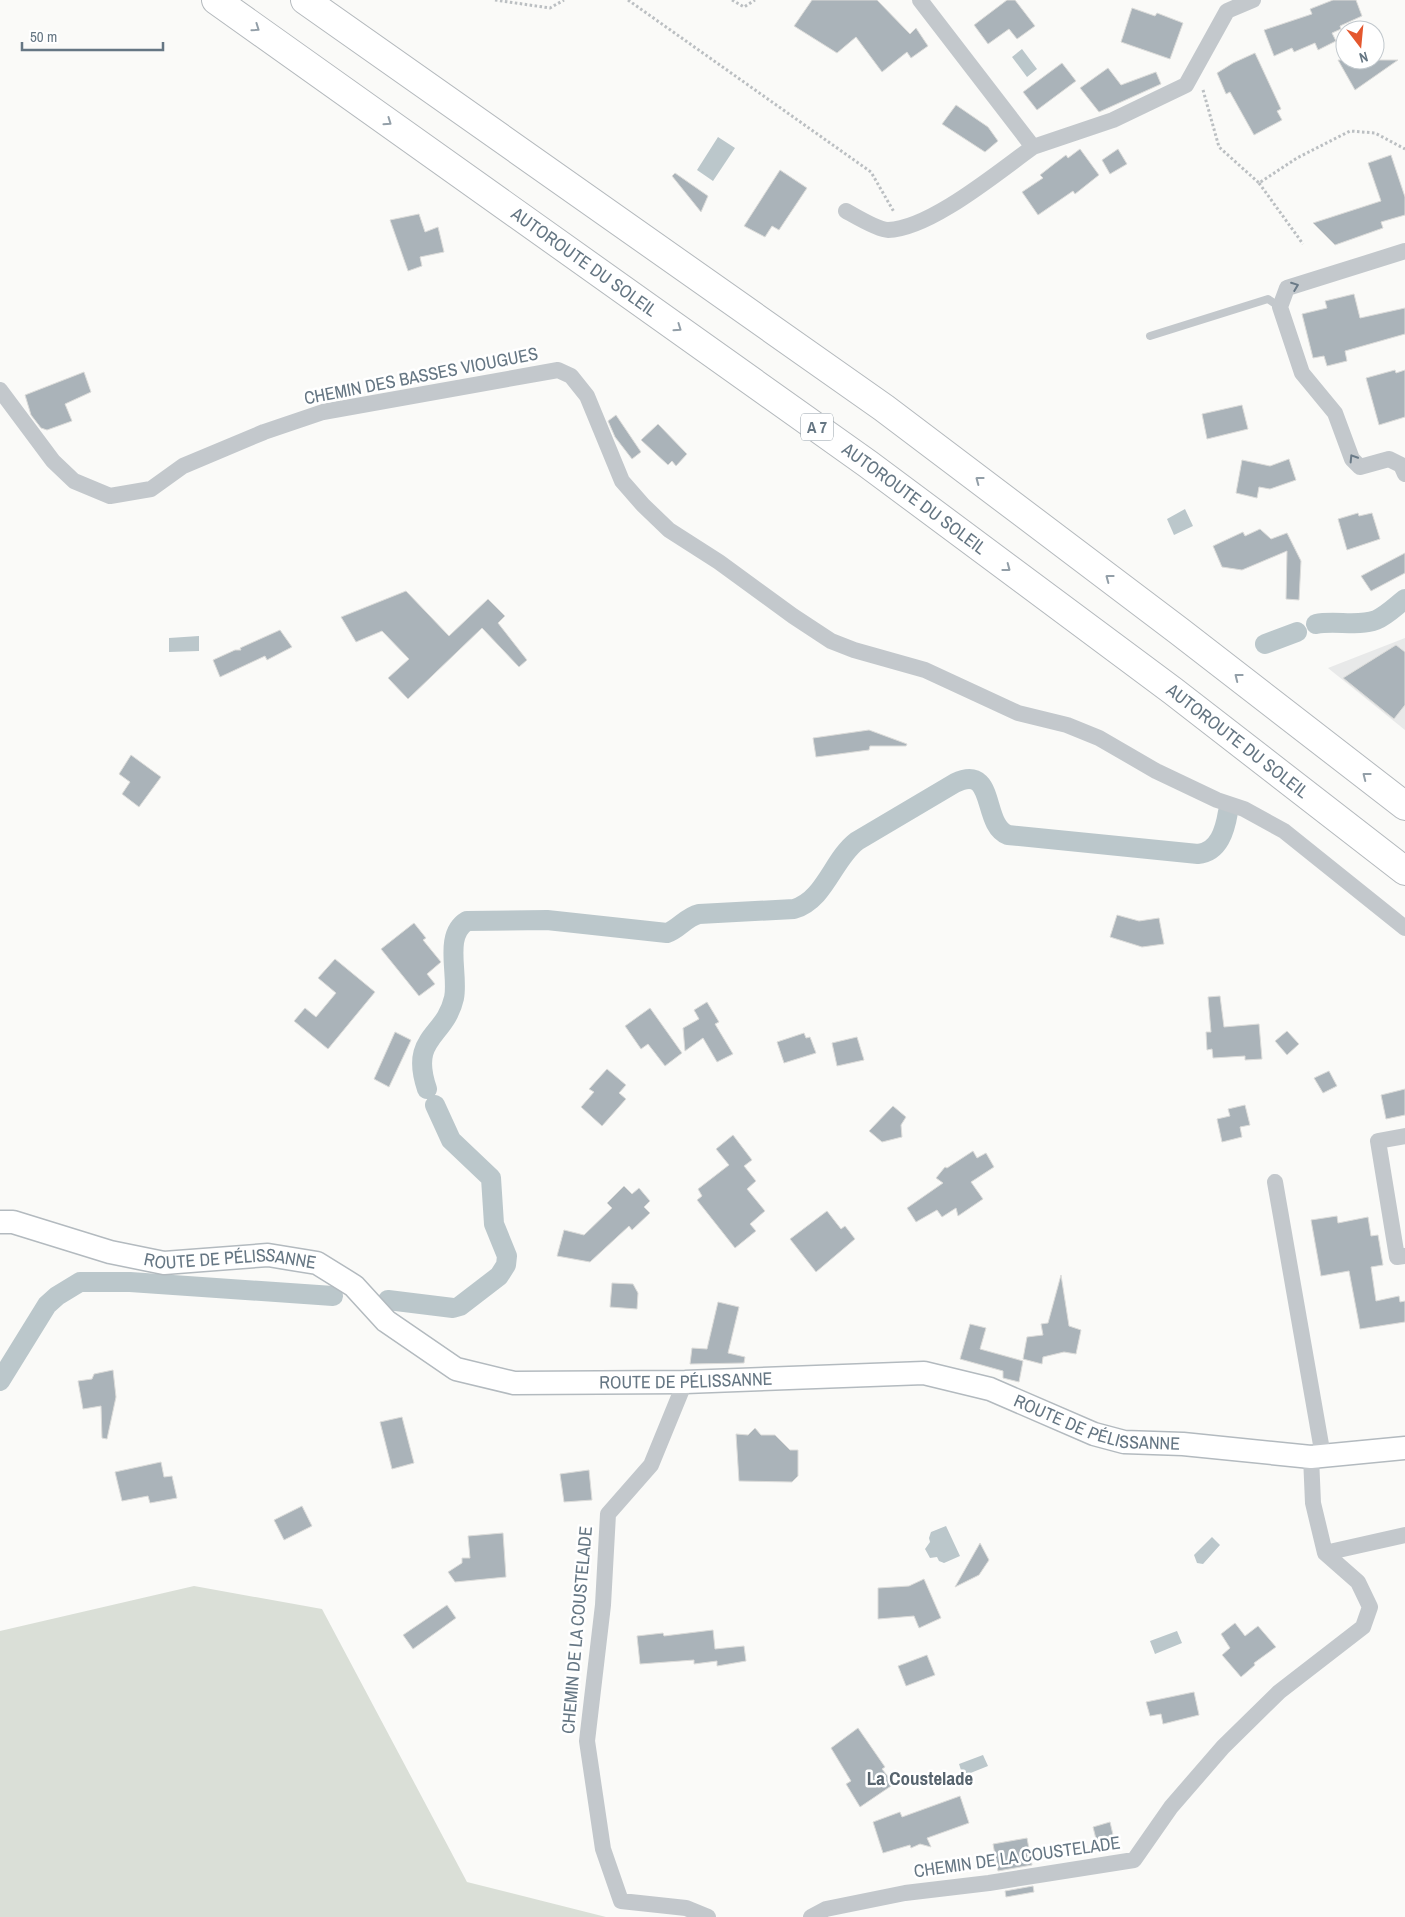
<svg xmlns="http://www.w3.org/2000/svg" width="1405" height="1917" viewBox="0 0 1405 1917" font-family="'Archivo Narrow',sans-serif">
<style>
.built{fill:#e8e9e9}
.green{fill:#dadfd7}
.water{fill:#bbc7cb}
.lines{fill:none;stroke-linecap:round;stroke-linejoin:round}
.canal{stroke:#bbc7cb;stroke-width:20}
.building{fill:#aab3b9;stroke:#dcdcda}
.secondary-casing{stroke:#b3babf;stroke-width:25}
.highway-casing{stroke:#b4b9bd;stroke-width:30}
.path{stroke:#bbbfc2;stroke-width:3;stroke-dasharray:2.5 2.5;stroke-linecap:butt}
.lane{stroke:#c3c8cc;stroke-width:8}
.street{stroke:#c3c8cc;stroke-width:16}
.secondary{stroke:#fff;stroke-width:22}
.highway{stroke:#fff;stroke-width:28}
.oneway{stroke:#939fa8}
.oneway2{stroke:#6a7a87}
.labels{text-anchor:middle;stroke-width:5;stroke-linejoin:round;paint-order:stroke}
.shield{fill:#fff;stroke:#939fa8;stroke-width:1}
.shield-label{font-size:16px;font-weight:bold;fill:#657683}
.street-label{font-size:18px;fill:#657683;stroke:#fff}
.neighbourhood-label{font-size:19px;font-weight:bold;fill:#57646e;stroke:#fff}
</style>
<rect width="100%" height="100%" fill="#fafaf8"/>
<path class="built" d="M 1405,638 L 1405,730 L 1328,668 Z"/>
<path class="green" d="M 194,1586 L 322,1609 L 467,1882 L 606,1917 L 0,1917 L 0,1631 Z"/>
<path class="water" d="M 1022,49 L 1037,69 L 1027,77 L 1012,57 Z
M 718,137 L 735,148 L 713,181 L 697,170 Z
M 1185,509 L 1193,526 L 1174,535 L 1167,519 Z
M 199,636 L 199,651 L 169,652 L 169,638 Z
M 946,1526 L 960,1556 L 944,1563 L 939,1561 L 937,1557 L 930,1558 L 925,1549 L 930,1542 L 929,1538 L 931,1532 Z
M 1212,1537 L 1220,1545 L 1203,1564 L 1197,1563 L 1194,1555 Z
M 1177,1631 L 1182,1643 L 1155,1654 L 1150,1641 Z
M 983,1755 L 988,1766 L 963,1776 L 959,1764 Z"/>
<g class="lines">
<path class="canal" d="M 1316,624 C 1335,620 1358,627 1376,620 C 1386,616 1396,606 1405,599
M 1265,644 L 1297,632
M 427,1089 C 409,1036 445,1038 454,998 C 459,975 443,935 467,921 L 547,920 L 667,933 C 679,929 686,917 699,914 L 794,909 C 825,900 833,859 857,841 L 955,783 C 997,763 981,825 1008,835 L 1198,854 C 1219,852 1225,830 1228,812
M 388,1300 L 453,1308 L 460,1306 L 499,1276 L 506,1265 L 507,1256 L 494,1224 L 491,1178 L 451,1140 L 435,1105
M 0,1381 L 47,1305 L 57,1296 L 80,1282 L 130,1282 L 333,1296"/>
</g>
<path class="building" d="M 812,0 L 877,0 L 910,34 L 916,28 L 928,46 L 911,58 L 907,52 L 882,72 L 856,37 L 837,53 L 794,26 Z
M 1007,0 L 1015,0 L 1035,26 L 1017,39 L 1009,29 L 988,44 L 974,25 Z
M 1333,0 L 1356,0 L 1362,16 L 1340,26 L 1341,29 L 1332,33 L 1336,41 L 1318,50 L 1315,43 L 1294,52 L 1292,48 L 1274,56 L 1264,30 L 1312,14 L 1310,9 Z
M 1132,8 L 1155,16 L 1157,13 L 1183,23 L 1170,59 L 1121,42 Z
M 1255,53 L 1281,109 L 1277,111 L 1282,120 L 1254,135 L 1230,92 L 1226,94 L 1217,73 L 1233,63 Z
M 1338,60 L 1398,60 L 1355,90 Z
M 1062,63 L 1076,81 L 1037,110 L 1023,92 Z
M 1108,68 L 1121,85 L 1156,72 L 1161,84 L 1099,112 L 1080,88 Z
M 956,105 L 988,127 L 998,141 L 985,152 L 942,124 Z
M 1080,149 L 1099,175 L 1075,194 L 1073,191 L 1038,215 L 1022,192 L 1043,178 L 1040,175 L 1054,164 L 1066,155 L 1068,158 Z
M 1118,149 L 1127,164 L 1110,174 L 1102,160 Z
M 1391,155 L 1405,197 L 1405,215 L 1381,222 L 1383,228 L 1335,245 L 1313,223 L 1381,201 L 1368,163 Z
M 780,170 L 807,188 L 779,230 L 772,226 L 765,237 L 744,226 Z
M 675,173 L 708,196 L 701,212 L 672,176 Z
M 419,214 L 425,232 L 438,227 L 444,252 L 420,257 L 422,266 L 408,271 L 390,220 Z
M 1354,294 L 1360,318 L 1405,308 L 1405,334 L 1345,351 L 1347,361 L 1327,366 L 1324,356 L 1313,358 L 1302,314 L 1327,308 L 1325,301 Z
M 1395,370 L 1396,373 L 1405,370 L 1405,417 L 1379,425 L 1366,378 Z
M 84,372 L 91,392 L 65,404 L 72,421 L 47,430 L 41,428 L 31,415 L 25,395 Z
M 1242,405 L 1248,429 L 1207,439 L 1202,414 Z
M 616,415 L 641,452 L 632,459 L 615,437 L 608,421 Z
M 658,424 L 687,454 L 676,466 L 672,461 L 668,465 L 641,440 Z
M 1289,459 L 1296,480 L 1270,489 L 1259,487 L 1257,498 L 1236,493 L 1242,460 L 1270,466 Z
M 1358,513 L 1359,516 L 1372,513 L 1380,539 L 1347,550 L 1338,519 Z
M 1260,529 L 1271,539 L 1287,533 L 1301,561 L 1299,600 L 1286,599 L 1287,551 L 1242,570 L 1222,567 L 1213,546 L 1243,532 L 1245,536 Z
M 1405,553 L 1405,573 L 1371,591 L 1361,576 Z
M 406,591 L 449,636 L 488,599 L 505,616 L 498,623 L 527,660 L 519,667 L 482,628 L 408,699 L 388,678 L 409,659 L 382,631 L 356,642 L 341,617 Z
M 280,630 L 292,647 L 267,660 L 265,656 L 220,677 L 213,660 L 235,650 L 241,650 L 240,648 Z
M 1396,645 L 1405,652 L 1405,705 L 1394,719 L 1343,678 Z
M 869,730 L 907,744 L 906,746 L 870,746 L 869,750 L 816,757 L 813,738 Z
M 131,755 L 161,777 L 139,807 L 122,794 L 130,782 L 119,774 Z
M 1117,915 L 1139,921 L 1159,918 L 1164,944 L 1142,947 L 1110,937 Z
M 414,923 L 426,938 L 423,940 L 441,962 L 427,974 L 435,984 L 419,996 L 381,949 Z
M 335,959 L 375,992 L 328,1049 L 294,1021 L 305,1008 L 316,1017 L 336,993 L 318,978 Z
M 1220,996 L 1224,1027 L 1259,1024 L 1262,1059 L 1245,1060 L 1245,1056 L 1213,1058 L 1212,1049 L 1207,1050 L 1206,1032 L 1211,1032 L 1208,997 Z
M 707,1002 L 719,1022 L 715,1024 L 733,1054 L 717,1062 L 703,1038 L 685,1051 L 683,1028 L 699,1019 L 694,1010 Z
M 650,1008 L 682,1053 L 665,1066 L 648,1044 L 641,1049 L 625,1026 Z
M 1287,1031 L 1299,1044 L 1287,1055 L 1275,1041 Z
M 395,1032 L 411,1040 L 389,1087 L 374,1079 Z
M 804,1033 L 806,1038 L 810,1037 L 816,1053 L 784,1063 L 777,1042 Z
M 857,1037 L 864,1060 L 837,1066 L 832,1043 Z
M 607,1069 L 626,1085 L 619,1093 L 626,1099 L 602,1126 L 581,1107 L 594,1092 L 589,1089 Z
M 1329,1071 L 1337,1086 L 1323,1093 L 1314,1078 Z
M 1405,1089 L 1405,1115 L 1386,1119 L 1381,1095 Z
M 1245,1105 L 1250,1125 L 1240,1127 L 1242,1137 L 1222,1142 L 1217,1119 L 1230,1116 L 1228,1109 Z
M 893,1106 L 906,1117 L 901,1125 L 902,1137 L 882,1142 L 869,1131 Z
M 733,1135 L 752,1160 L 744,1166 L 756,1181 L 747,1189 L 765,1211 L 750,1224 L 756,1231 L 735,1248 L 697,1200 L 702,1196 L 698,1189 L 729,1165 L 716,1149 Z
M 973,1151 L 977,1158 L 986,1153 L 994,1167 L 971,1182 L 983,1199 L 958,1216 L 956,1208 L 942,1217 L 937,1210 L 916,1222 L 907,1208 L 943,1183 L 936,1178 L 945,1167 L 947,1168 Z
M 624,1186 L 632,1194 L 639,1188 L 650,1201 L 644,1207 L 650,1213 L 632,1230 L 629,1226 L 590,1262 L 557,1256 L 564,1230 L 584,1235 L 612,1208 L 607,1203 Z
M 827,1211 L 841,1229 L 845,1226 L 855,1239 L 816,1272 L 790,1239 Z
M 1337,1216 L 1338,1223 L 1368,1217 L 1371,1236 L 1378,1235 L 1383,1265 L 1371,1267 L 1376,1301 L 1399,1296 L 1400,1302 L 1405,1301 L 1405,1322 L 1360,1329 L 1349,1271 L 1321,1276 L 1311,1220 Z
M 1061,1275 L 1069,1326 L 1081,1330 L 1076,1354 L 1064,1352 L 1043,1357 L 1042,1364 L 1023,1359 L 1027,1337 L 1043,1335 L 1041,1324 L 1048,1323 Z
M 612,1283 L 633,1284 L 638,1293 L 637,1309 L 610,1307 Z
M 718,1302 L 739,1307 L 728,1353 L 745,1357 L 744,1363 L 690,1364 L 692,1348 L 707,1349 Z
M 970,1324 L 986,1328 L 980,1349 L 1023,1361 L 1019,1382 L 1003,1378 L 1003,1371 L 960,1359 Z
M 113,1370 L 116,1397 L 107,1439 L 102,1438 L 101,1406 L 83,1409 L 78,1381 L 92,1379 L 94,1374 Z
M 402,1417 L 414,1463 L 392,1469 L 380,1422 Z
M 755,1428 L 761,1435 L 775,1435 L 790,1450 L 798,1450 L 798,1476 L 792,1482 L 739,1481 L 736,1434 L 748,1435 Z
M 161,1462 L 164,1477 L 172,1476 L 177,1498 L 150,1503 L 148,1496 L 122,1501 L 115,1472 Z
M 589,1470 L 592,1500 L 564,1502 L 560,1474 Z
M 302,1506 L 312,1526 L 284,1540 L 274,1520 Z
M 503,1533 L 506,1577 L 455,1582 L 448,1572 L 462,1563 L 462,1558 L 470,1558 L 468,1536 Z
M 980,1543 L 989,1560 L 979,1575 L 955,1587 Z
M 924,1579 L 941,1618 L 919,1628 L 914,1616 L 878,1619 L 878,1588 L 909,1586 Z
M 447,1605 L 456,1618 L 413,1649 L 403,1635 Z
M 1235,1623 L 1245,1636 L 1258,1626 L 1276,1647 L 1254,1663 L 1255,1665 L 1241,1677 L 1222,1655 L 1230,1648 L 1221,1634 Z
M 713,1630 L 715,1649 L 744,1646 L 746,1661 L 717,1666 L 717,1661 L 694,1664 L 694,1660 L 640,1664 L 637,1636 L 663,1633 L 664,1636 Z
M 927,1655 L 935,1675 L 906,1686 L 898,1666 Z
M 1194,1692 L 1199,1715 L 1163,1724 L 1161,1714 L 1150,1716 L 1146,1702 Z
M 858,1728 L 885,1767 L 882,1769 L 894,1784 L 860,1807 L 846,1784 L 851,1781 L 831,1748 Z
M 960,1796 L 969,1823 L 927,1838 L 931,1847 L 920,1844 L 911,1848 L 910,1845 L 883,1853 L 873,1822 L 900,1812 L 902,1817 Z
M 1110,1822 L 1114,1839 L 1097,1843 L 1093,1827 Z
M 1027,1838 L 1032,1865 L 998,1871 L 993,1844 Z
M 1033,1886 L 1034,1892 L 1006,1897 L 1005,1891 Z"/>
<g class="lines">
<g class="secondary-casing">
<g id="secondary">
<path id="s1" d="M 0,1222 L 13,1222 L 110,1252 L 164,1263 L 268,1255 L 317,1263 L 354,1286 L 386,1321 L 456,1369 L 514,1383 L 685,1382 L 924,1373 L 990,1389 L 1094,1434 L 1124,1442 L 1183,1444 L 1311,1457 L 1405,1448"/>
</g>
</g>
<g class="highway-casing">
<g id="highway">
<path id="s2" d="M 216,0 L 868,464 L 1173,691 L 1405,871"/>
<path d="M 305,0 L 884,408 L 1179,631 L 1405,806"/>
</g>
</g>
<path class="path" d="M 495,0 L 550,8 L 564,0
M 628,0 L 871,172 L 894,212
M 732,0 L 744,7 L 755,0
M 1203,90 L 1219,147 L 1259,183 L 1297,158 L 1350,131 L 1375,133 L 1405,149
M 1259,183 L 1303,244"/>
<path class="lane" d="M 1150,336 L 1268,299 L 1280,307"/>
<path class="street" d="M 920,0 L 1033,147 L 1113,120 L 1186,85 L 1227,11 L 1253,0
M 846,211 C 855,216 878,230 888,230 C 930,229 998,172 1033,147
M 1405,251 L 1287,288 L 1280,307 L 1302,373 L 1335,413 L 1352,459 L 1360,467 L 1389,459 L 1401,465 L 1405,474
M 0,390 L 53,461 L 74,481 L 110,496 L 151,489 L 183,466 L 264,432 L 323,412 L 558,370 L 571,376 L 587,396 L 622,481 L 643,505 L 669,530 L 719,562 L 793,616 L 831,641 L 854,650 L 925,670 L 1018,713 L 1067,725 L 1099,738 L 1156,771 L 1217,800 L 1244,809 L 1284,831 L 1405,928
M 1405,1136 L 1378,1141 L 1397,1257 L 1405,1256
M 1275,1182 L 1323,1456
M 685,1382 L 651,1465 L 608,1514 L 603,1605 L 587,1741 L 603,1849 L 621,1901 L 686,1908 L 708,1917
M 1325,1553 L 1405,1535
M 811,1917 L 826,1909 L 905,1893 L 989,1883 L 1134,1860 L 1171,1807 L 1223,1747 L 1279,1692 L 1363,1627 L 1370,1607 L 1358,1582 L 1325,1553 L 1313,1503 L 1311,1457"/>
<use href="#secondary" class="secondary"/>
<use href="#highway" class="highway"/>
</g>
<defs><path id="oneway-chevron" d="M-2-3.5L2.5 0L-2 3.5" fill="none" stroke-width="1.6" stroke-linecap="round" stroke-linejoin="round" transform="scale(1.25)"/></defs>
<g class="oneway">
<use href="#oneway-chevron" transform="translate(256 28) rotate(35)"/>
<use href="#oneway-chevron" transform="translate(388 122) rotate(35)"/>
<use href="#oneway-chevron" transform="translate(678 328) rotate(35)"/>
<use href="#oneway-chevron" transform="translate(979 480) rotate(-143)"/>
<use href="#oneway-chevron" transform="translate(1007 568) rotate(37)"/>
<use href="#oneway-chevron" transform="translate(1109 578) rotate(-143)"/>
<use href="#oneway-chevron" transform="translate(1238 677) rotate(-142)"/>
<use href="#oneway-chevron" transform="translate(1366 776) rotate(-142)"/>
</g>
<g class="oneway2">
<use href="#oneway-chevron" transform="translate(1295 286) rotate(-21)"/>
<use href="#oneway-chevron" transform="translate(1353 458) rotate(-122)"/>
</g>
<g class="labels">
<rect class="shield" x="801" y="413.5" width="32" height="27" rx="4"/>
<g class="shield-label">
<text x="817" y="433">A 7</text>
</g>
<g class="street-label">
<text dy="6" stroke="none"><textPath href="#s2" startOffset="452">AUTOROUTE DU SOLEIL</textPath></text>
<text transform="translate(421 376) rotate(-11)" y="6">CHEMIN DES BASSES VIOUGUES</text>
<text dy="6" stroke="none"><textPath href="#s2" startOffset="858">AUTOROUTE DU SOLEIL</textPath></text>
<text dy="6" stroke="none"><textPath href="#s2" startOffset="1262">AUTOROUTE DU SOLEIL</textPath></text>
<text dy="6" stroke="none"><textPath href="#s1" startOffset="236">ROUTE DE PÉLISSANNE</textPath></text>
<text dy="6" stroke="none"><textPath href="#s1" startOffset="731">ROUTE DE PÉLISSANNE</textPath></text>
<text dy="6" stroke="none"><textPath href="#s1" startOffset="1151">ROUTE DE PÉLISSANNE</textPath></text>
<text transform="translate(577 1630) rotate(-85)" y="6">CHEMIN DE LA COUSTELADE</text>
<text transform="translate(1017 1857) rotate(-8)" y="6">CHEMIN DE LA COUSTELADE</text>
</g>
<g class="neighbourhood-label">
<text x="920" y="1785">La Coustelade</text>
</g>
</g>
<g transform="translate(1360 45) rotate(164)"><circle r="24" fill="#ffffff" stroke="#c1c8cd"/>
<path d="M0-4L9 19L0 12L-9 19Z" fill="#e4572e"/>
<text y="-8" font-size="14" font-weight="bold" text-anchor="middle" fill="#657683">N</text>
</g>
<path d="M22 42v8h141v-8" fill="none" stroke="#657683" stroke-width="2.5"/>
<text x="30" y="42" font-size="15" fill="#657683" stroke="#ffffff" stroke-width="4" paint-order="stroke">50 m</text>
</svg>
